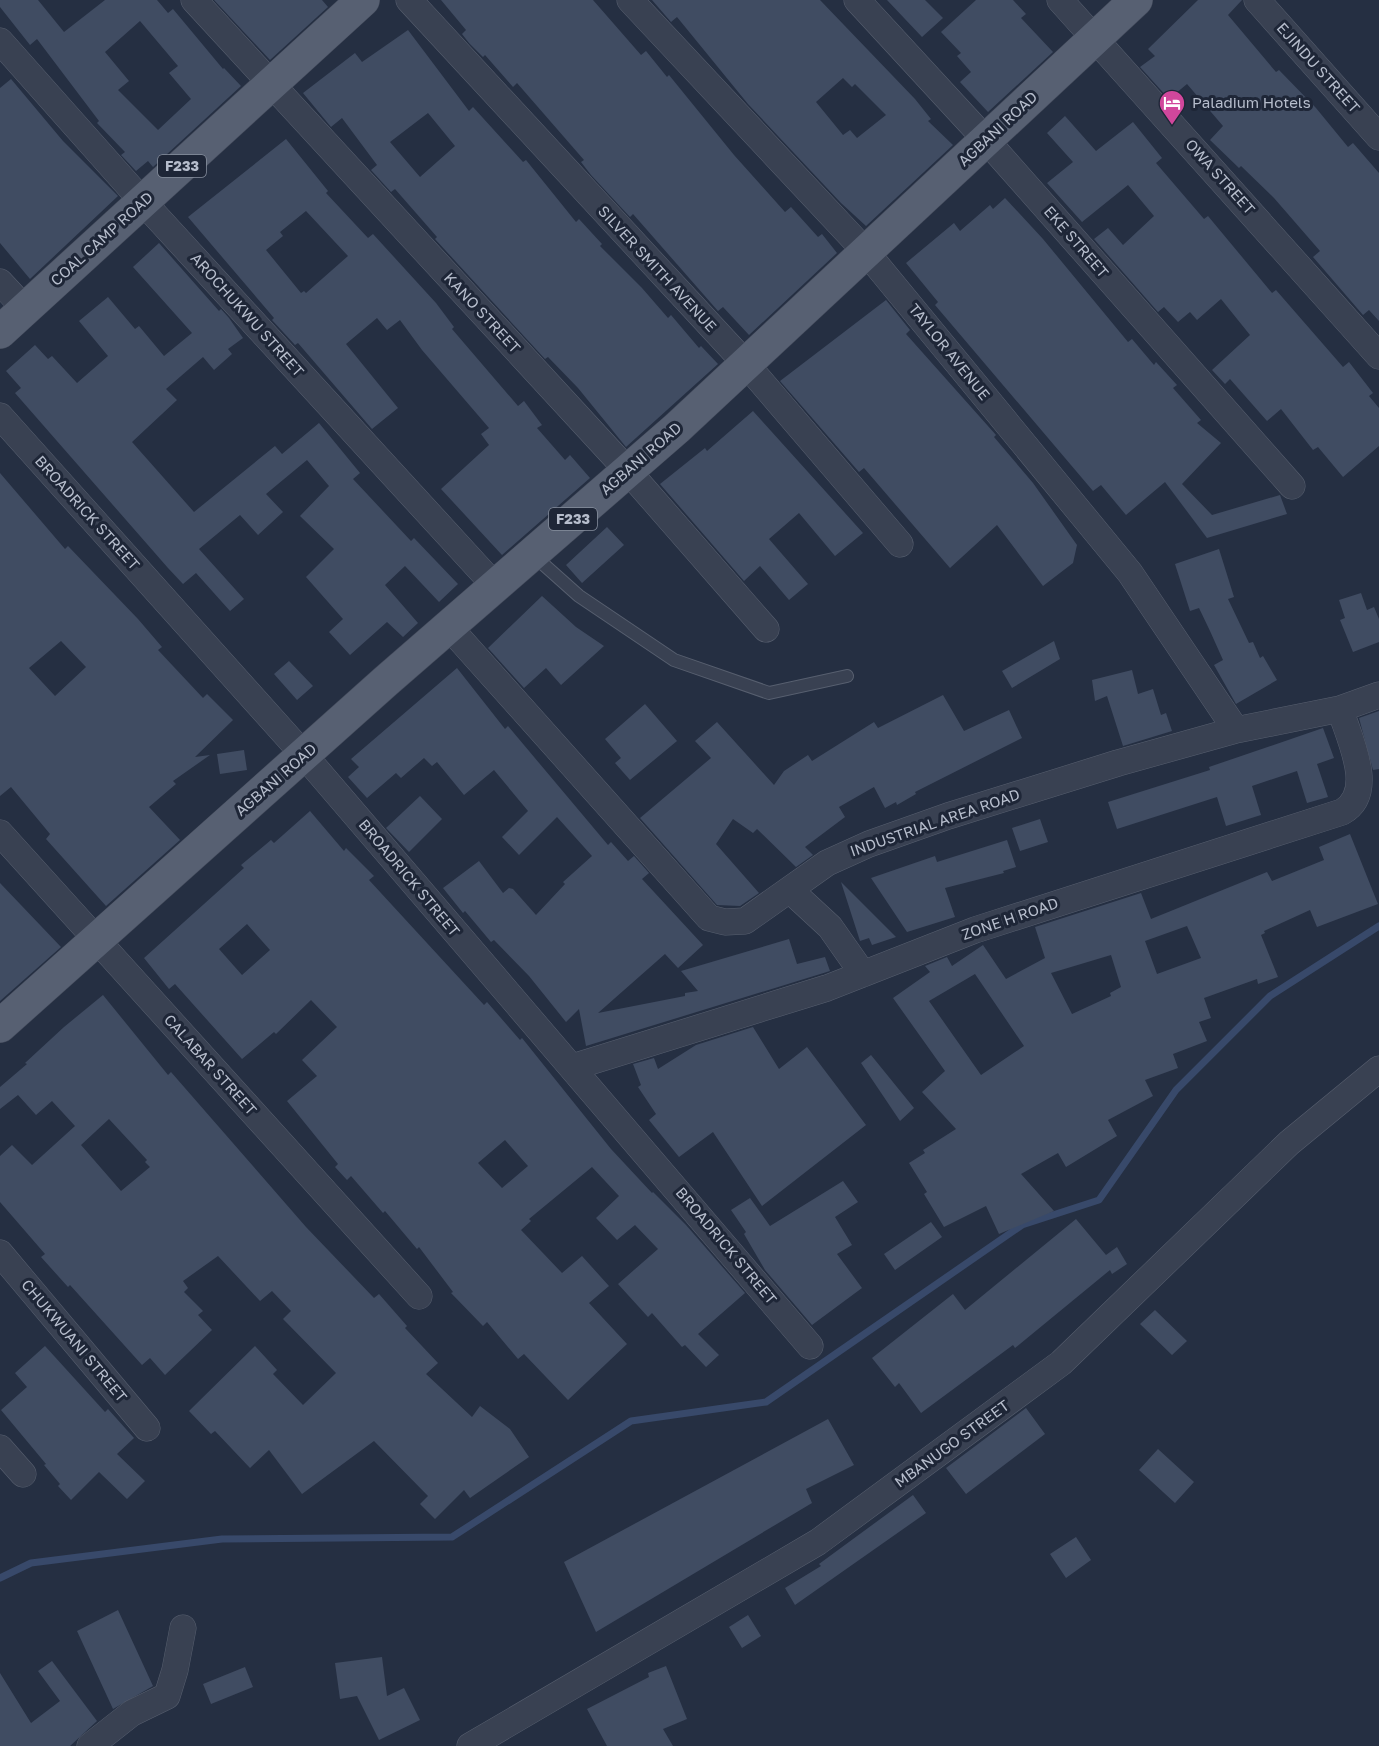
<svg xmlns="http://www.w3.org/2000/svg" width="1379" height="1746" viewBox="0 0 1379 1746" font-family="'Golos Text',sans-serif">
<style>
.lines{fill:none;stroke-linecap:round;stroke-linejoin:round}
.stream{stroke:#38496a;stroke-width:7}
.building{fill:#404c62;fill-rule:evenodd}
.service-casing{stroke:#575f6f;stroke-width:14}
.minor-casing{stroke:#575f6f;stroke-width:27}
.primary-casing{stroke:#434a5b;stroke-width:34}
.service{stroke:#394152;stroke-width:12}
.minor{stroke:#394152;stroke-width:26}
.primary{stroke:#576072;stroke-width:33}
.labels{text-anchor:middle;stroke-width:6;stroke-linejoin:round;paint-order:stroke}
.shield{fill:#1e2637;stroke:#88909f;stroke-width:1.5}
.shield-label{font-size:14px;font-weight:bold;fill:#b6bdcc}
.street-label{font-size:15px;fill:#b6bdcc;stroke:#1e2637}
.poi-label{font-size:15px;fill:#b6bdcc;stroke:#1e2637;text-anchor:start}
</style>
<rect width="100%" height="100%" fill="#252f42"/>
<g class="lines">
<path class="stream" d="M 0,1578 L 31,1563 L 222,1539 L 452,1537 L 631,1421 L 766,1402 L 1022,1225 L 1099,1200 L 1176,1090 L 1270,996 L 1379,926"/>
</g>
<path class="building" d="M 0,0 L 38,0 L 64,32 L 105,0 L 157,0 L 168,13 L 173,9 L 223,69 L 224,68 L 241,86 L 153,167 L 148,161 L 136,171 L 121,155 L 125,152 L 97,123 L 99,121 L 37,39 L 30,45 L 0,7 ZM 140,21 L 178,66 L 169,73 L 191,99 L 158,130 L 118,90 L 129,81 L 105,52 Z
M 214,0 L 322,0 L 328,7 L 270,60 Z
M 441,0 L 593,0 L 641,55 L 646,51 L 667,77 L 669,75 L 734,155 L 785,212 L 791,207 L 818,237 L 822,234 L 837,253 L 749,335 L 723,307 L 718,311 L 633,214 L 630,217 L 591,175 L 581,162 L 584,160 L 517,83 L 513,87 L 485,55 L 483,57 L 469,43 L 462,34 L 466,30 Z
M 652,0 L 820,0 L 915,99 L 931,119 L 928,121 L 953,145 L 866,226 L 841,203 L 748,104 L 677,17 L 671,22 ZM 843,78 L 852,87 L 855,84 L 886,115 L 857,138 L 850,130 L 843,135 L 816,102 Z
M 887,0 L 925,0 L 943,18 L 922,37 Z
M 976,0 L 1013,0 L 1026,14 L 1021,18 L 1053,52 L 988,112 L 960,82 L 971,72 L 957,56 L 961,53 L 941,32 Z
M 1198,0 L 1242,0 L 1228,15 L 1276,72 L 1279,70 L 1316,108 L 1348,147 L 1353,143 L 1379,173 L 1379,321 L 1369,310 L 1363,315 L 1313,257 L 1320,251 L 1274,198 L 1241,166 L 1239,168 L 1210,140 L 1223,126 L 1187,84 L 1169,99 L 1140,67 L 1155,56 L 1148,49 Z
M 408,30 L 469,111 L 473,107 L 523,162 L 526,160 L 576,222 L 579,219 L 602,244 L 600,246 L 642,288 L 668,318 L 671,315 L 699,348 L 701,346 L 718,364 L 626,447 L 578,388 L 548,357 L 545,359 L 435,239 L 437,237 L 395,189 L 391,192 L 371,170 L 377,165 L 342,118 L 331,127 L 303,93 L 355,53 L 362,62 ZM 428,113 L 455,146 L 420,177 L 390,142 Z
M 11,79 L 63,141 L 118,196 L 30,279 L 0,243 L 0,88 Z
M 1065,116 L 1096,151 L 1133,122 L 1162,158 L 1156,163 L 1204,219 L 1208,216 L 1272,293 L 1276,290 L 1343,367 L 1349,362 L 1373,393 L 1369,396 L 1379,408 L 1379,446 L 1343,477 L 1318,447 L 1313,450 L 1281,409 L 1267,421 L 1230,379 L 1225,384 L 1212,370 L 1250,335 L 1221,299 L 1197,320 L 1190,312 L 1178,322 L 1164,307 L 1158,312 L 1094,239 L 1108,228 L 1123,245 L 1154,216 L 1128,185 L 1082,222 L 1047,183 L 1073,162 L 1047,133 Z
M 286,139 L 328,191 L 326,193 L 368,238 L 373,234 L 436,303 L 454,327 L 452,329 L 518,406 L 524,401 L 542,425 L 537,428 L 565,460 L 570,455 L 590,478 L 502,555 L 441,489 L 489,445 L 481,434 L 489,428 L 422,350 L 400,320 L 387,330 L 377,318 L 346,344 L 398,408 L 372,429 L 298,343 L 295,345 L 272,320 L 274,318 L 188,217 ZM 306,211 L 348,256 L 306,293 L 304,291 L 301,293 L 266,250 L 283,236 L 280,232 Z
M 1005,198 L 1043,239 L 1128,342 L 1132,339 L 1154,365 L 1156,362 L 1177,385 L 1173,388 L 1201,420 L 1197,423 L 1221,443 L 1182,484 L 1212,515 L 1280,495 L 1287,514 L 1207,538 L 1165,482 L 1126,515 L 1101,485 L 1093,491 L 935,305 L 938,302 L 906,263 L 954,223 L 960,231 L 990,205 L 993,209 Z
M 159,243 L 219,311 L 221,309 L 229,318 L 243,338 L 228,349 L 232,354 L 214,370 L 203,357 L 166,389 L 177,400 L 132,442 L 194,512 L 275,446 L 282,454 L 319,423 L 360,473 L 353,479 L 411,541 L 414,538 L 458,584 L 439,602 L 405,566 L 385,585 L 418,623 L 403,637 L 387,622 L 350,655 L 329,632 L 343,619 L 306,577 L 334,549 L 300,516 L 329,486 L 307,460 L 266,494 L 283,512 L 258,535 L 240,515 L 199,549 L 244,599 L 230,611 L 196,573 L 183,584 L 168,568 L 15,393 L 21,388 L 6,371 L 35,345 L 48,359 L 52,356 L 77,383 L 108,356 L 79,321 L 108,297 L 135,329 L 139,326 L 164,356 L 192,333 L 133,267 Z
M 886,300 L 910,330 L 906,334 L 996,435 L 994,437 L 1033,483 L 1077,545 L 1073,563 L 1043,586 L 997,525 L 950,568 L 864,468 L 859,472 L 780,381 Z
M 753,411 L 863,533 L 835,556 L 799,513 L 769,539 L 808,584 L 789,600 L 760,566 L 744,581 L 660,484 L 705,448 L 707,451 Z
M 0,473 L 65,549 L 68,546 L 138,619 L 162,647 L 158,650 L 203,698 L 207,694 L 233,720 L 195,757 L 210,755 L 173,781 L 176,784 L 149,807 L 180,840 L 106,906 L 46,839 L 50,834 L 11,787 L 0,796 ZM 61,641 L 86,667 L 55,696 L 29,668 Z
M 607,527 L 624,545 L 582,583 L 566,565 Z
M 1219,549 L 1234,597 L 1228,599 L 1249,643 L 1253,642 L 1260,658 L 1263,656 L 1277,680 L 1236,704 L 1214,665 L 1223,660 L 1210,631 L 1199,608 L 1190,611 L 1175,564 Z
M 1361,593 L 1367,610 L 1374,607 L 1379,619 L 1379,642 L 1353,652 L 1340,620 L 1345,618 L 1339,600 Z
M 542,596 L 576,627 L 604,646 L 561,685 L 546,668 L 524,688 L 488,648 Z
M 1054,641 L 1060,659 L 1012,688 L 1002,671 Z
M 289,661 L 313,686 L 297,700 L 274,674 Z
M 457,668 L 505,729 L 508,726 L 608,845 L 611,842 L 628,861 L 634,856 L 649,873 L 642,879 L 703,945 L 678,968 L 665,954 L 598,1013 L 685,996 L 685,993 L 698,991 L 681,971 L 789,939 L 797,964 L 825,957 L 830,971 L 586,1046 L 579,1009 L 566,1022 L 529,976 L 494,940 L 491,942 L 465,911 L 463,913 L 443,888 L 479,861 L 503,893 L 509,888 L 513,889 L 536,915 L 565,884 L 563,882 L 592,856 L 557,817 L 519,855 L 502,837 L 528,811 L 494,770 L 464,795 L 437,762 L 432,766 L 424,758 L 401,778 L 396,773 L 367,798 L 348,777 L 359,767 L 351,759 Z
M 1132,670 L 1138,694 L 1153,689 L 1161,715 L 1166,713 L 1172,731 L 1123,746 L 1107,696 L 1095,701 L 1092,680 Z
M 943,695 L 964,731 L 1009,710 L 1022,738 L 915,792 L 916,794 L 897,805 L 896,802 L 885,808 L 874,787 L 839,807 L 845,817 L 805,847 L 813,855 L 796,867 L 757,829 L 753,833 L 733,819 L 716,844 L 759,893 L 740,906 L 717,905 L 640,818 L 711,758 L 695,741 L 717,722 L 774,785 L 784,771 L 808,755 L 812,761 L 874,722 L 878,728 Z
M 645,704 L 677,741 L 630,780 L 615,763 L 621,758 L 605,739 Z
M 1379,711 L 1379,769 L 1373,770 L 1359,718 Z
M 1323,728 L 1334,758 L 1317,764 L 1328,797 L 1307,803 L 1297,771 L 1252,786 L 1261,815 L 1226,826 L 1217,797 L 1117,829 L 1108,802 L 1210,770 L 1209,767 Z
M 244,750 L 247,770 L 220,774 L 217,754 Z
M 420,796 L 442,819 L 409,852 L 386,828 Z
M 310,811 L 344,851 L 346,848 L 374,876 L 369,880 L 484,1005 L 487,1002 L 520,1040 L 522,1038 L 611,1149 L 652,1193 L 653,1192 L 686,1225 L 745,1293 L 698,1334 L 719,1355 L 706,1367 L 685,1345 L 682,1347 L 652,1313 L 648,1317 L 618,1284 L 658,1249 L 635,1225 L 617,1240 L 596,1218 L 619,1196 L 592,1167 L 529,1219 L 531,1221 L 521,1230 L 562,1273 L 582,1256 L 609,1286 L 589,1303 L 627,1344 L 568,1400 L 524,1354 L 518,1359 L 487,1322 L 483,1326 L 451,1293 L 453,1292 L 419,1247 L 417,1249 L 385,1211 L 383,1213 L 351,1176 L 347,1180 L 335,1167 L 338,1164 L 287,1101 L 317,1076 L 302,1060 L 337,1027 L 311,1000 L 276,1034 L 274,1032 L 242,1059 L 175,984 L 169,989 L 144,958 L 244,868 L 241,865 L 271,840 L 274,843 ZM 247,924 L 270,950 L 242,975 L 219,949 ZM 505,1140 L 528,1166 L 502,1188 L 478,1163 Z
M 1040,819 L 1048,842 L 1020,851 L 1012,828 Z
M 1350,834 L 1378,904 L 1317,927 L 1310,910 L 1264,931 L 1265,933 L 1261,935 L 1278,977 L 1258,984 L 1257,979 L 1204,998 L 1211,1018 L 1199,1022 L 1207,1041 L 1173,1054 L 1178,1068 L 1145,1080 L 1153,1096 L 1108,1120 L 1117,1136 L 1066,1167 L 1058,1153 L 1021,1174 L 1054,1211 L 999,1234 L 986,1206 L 944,1227 L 924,1194 L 927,1192 L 909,1163 L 925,1153 L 923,1150 L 956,1129 L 922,1092 L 945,1071 L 893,998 L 930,972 L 925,966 L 947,957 L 952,966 L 983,945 L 1006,979 L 1045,958 L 1035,927 L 1141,893 L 1151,919 L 1267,872 L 1272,881 L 1324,860 L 1319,847 ZM 1187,926 L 1201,958 L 1157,974 L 1145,941 ZM 1111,955 L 1121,987 L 1110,993 L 1111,996 L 1072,1014 L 1051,973 ZM 975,974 L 1024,1046 L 981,1075 L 929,1001 Z
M 1007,840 L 1016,867 L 1003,871 L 1004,873 L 945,888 L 955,917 L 907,932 L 871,878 L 935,856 L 937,862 Z
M 841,882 L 896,937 L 872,945 L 869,938 L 860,941 Z
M 0,883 L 61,947 L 0,1001 Z
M 103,995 L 168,1075 L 171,1072 L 306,1227 L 374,1298 L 379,1294 L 407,1326 L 405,1328 L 438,1363 L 426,1374 L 472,1417 L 480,1406 L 510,1429 L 529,1457 L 470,1498 L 464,1490 L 435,1519 L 420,1504 L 428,1496 L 374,1441 L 302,1494 L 269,1450 L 250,1468 L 215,1431 L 211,1434 L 189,1411 L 255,1346 L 277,1370 L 273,1374 L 303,1405 L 336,1373 L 283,1319 L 291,1311 L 272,1291 L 260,1301 L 218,1256 L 183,1281 L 188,1288 L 184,1292 L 203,1311 L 198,1315 L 212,1330 L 165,1375 L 150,1358 L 142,1365 L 70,1285 L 68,1287 L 41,1257 L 45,1254 L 0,1202 L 0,1156 L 12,1145 L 32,1165 L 75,1126 L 52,1101 L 36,1115 L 18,1095 L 0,1109 L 0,1087 L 27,1064 L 25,1063 L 64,1027 ZM 109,1119 L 147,1160 L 145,1162 L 150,1167 L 121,1191 L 81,1145 Z
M 753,1027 L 779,1069 L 807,1047 L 866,1125 L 762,1206 L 713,1132 L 679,1157 L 649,1120 L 656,1114 L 638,1087 L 641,1085 L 633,1064 L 654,1058 L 658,1069 L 696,1045 Z
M 871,1055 L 914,1108 L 900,1121 L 861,1063 Z
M 843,1181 L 858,1202 L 835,1217 L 852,1245 L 837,1254 L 862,1288 L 812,1325 L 765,1270 L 744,1234 L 746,1232 L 731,1210 L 750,1198 L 770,1226 Z
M 1076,1219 L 1106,1255 L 1117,1247 L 1127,1264 L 1112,1274 L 1110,1270 L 1015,1348 L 1013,1345 L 921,1413 L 899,1383 L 895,1387 L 872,1358 L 953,1294 L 965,1310 Z
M 931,1222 L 942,1237 L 895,1270 L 884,1254 Z
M 1155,1310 L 1187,1341 L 1172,1355 L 1140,1324 Z
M 45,1346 L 105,1412 L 108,1409 L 134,1438 L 117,1454 L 145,1481 L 127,1499 L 99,1472 L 71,1500 L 58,1486 L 60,1484 L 44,1465 L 46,1464 L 1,1410 L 27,1387 L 15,1373 Z
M 1026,1408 L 1045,1434 L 966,1494 L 946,1468 Z
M 828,1419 L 854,1465 L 806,1489 L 812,1503 L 596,1632 L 564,1562 Z
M 1158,1449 L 1194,1482 L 1175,1503 L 1139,1470 Z
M 913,1495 L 926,1513 L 795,1605 L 785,1588 L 821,1566 L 819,1564 Z
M 1076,1537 L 1091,1560 L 1066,1578 L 1050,1554 Z
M 118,1610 L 153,1686 L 113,1709 L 77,1631 Z
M 748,1615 L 761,1636 L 742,1648 L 729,1627 Z
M 382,1657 L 387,1696 L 404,1688 L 420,1720 L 379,1740 L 357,1696 L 340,1699 L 335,1663 Z
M 52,1661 L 97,1721 L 70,1746 L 0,1746 L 0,1673 L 31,1723 L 60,1701 L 38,1671 Z
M 666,1666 L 687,1719 L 663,1729 L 673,1746 L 607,1746 L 587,1709 L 649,1677 L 648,1673 Z
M 245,1667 L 253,1687 L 211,1704 L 203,1684 Z"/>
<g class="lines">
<g class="service-casing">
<path id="service" d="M 533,555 L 579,596 L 674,660 L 769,693 L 847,676"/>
</g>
<g class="minor-casing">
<path id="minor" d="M 194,0 L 628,471 L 766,629
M 409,0 L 746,364 L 900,544
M 630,0 L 866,252 L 1130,573 L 1236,730
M 857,0 L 986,140 L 1292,486
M 1060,0 L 1379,356
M 1257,0 L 1379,137
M 0,41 L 144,203 L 496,587
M 0,282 L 25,309
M 0,416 L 304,755 L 810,1346
M 449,627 L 709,918 L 725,922 L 745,921 L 827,863 L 869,844 L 948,816 L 1118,763 L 1236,730 L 1340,709 L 1379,695
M 0,833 L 419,1296
M 791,891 L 830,927 L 863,974
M 573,1067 L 827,988 L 975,930 L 1342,812 C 1377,793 1349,738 1340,709
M 0,1253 L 147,1428
M 0,1448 L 23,1474
M 90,1746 L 132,1713 L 167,1696 L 175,1670 L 183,1628
M 470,1746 L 818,1542 L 1061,1363 L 1289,1143 L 1379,1069"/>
</g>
<g class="primary-casing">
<path id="primary" d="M 0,332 L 363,0
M 0,1026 L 386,681 L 677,428 L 1136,0"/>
</g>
<use href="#service" class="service"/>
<use href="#minor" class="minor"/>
<use href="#primary" class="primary"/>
</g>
<defs>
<g id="hotel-pin" transform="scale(1.35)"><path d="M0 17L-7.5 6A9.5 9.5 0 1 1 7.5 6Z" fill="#d1479c" stroke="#1e2637"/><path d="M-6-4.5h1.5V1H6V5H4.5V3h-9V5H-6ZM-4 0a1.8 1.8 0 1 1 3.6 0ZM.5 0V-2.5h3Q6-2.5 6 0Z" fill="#fff"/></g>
</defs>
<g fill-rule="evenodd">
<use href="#hotel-pin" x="1172" y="103"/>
</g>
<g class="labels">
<g class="shield">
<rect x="158" y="155" width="48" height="22" rx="4.5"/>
<rect x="549" y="508" width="48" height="22" rx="4.5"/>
</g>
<g class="shield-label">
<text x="182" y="171">F233</text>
<text x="573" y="524">F233</text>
</g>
<g class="street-label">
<text transform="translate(1318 68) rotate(48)" y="5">EJINDU STREET</text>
<text transform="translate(998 129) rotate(-43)" y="5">AGBANI ROAD</text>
<text transform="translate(1220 177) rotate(48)" y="5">OWA STREET</text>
<text transform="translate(102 239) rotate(-42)" y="5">COAL CAMP ROAD</text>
<text transform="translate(1076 242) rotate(49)" y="5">EKE STREET</text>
<text transform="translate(657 269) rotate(47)" y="5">SILVER SMITH AVENUE</text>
<text transform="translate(482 313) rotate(47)" y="5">KANO STREET</text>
<text transform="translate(247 315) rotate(48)" y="5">AROCHUKWU STREET</text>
<text transform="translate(949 352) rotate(51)" y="5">TAYLOR AVENUE</text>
<text transform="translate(641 459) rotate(-41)" y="5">AGBANI ROAD</text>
<text transform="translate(87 513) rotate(48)" y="5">BROADRICK STREET</text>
<text transform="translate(276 780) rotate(-41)" y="5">AGBANI ROAD</text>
<text transform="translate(935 823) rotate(-19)" y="5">INDUSTRIAL AREA ROAD</text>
<text transform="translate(409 878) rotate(50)" y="5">BROADRICK STREET</text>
<text transform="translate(1010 919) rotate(-19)" y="5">ZONE H ROAD</text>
<text transform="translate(210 1065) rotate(48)" y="5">CALABAR STREET</text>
<text transform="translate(726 1246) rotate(50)" y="5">BROADRICK STREET</text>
<text transform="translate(74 1341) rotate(50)" y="5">CHUKWUANI STREET</text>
<text transform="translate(952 1444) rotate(-36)" y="5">MBANUGO STREET</text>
</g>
<g class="poi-label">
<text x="1192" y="108">Paladium Hotels</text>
</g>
</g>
</svg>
